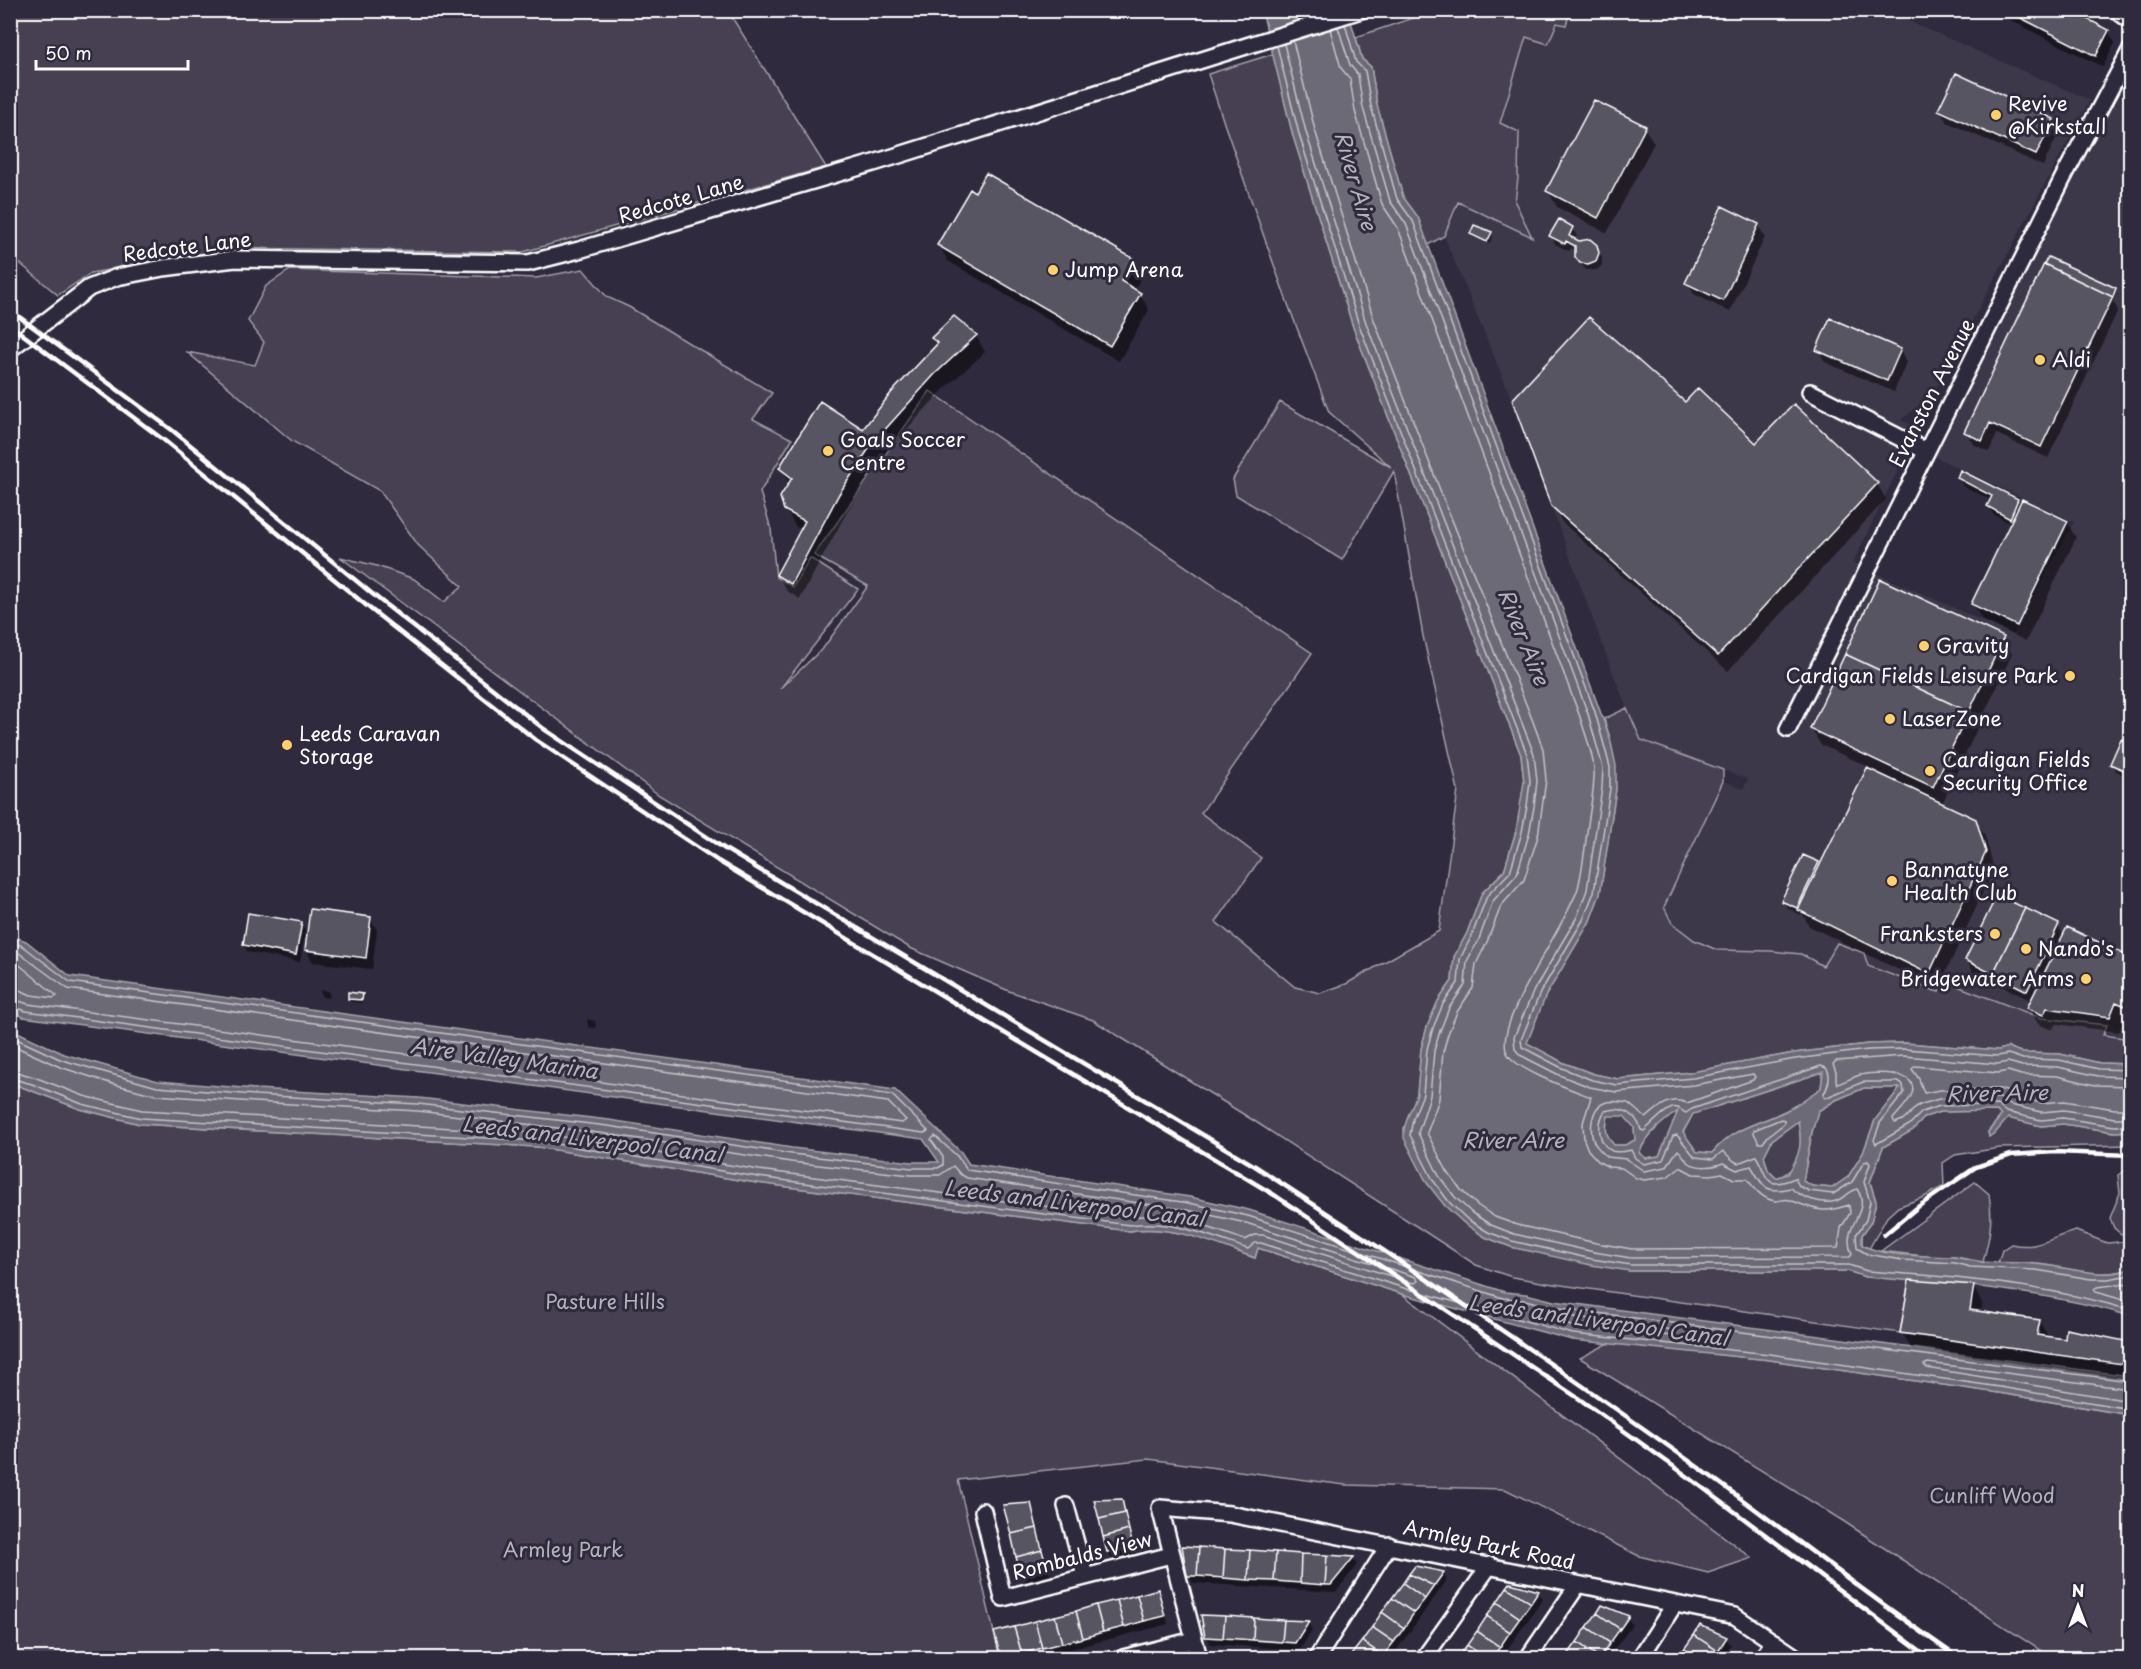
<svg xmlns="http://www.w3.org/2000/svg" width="2141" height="1669" viewBox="0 0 2141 1669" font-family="'Playpen Sans',sans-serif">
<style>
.built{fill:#3c3749}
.green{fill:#464152;stroke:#a2a0a8;stroke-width:1.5}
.water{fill:#6d6a77;stroke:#a7a6ad;stroke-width:1.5;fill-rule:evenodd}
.shadow{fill:#0007}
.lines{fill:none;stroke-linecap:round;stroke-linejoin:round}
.shore{stroke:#c5c3c9;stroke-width:1.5}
.building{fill:#595564;stroke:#fff;stroke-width:1.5}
.street-casing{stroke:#fff;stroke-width:20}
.primary-casing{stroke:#fff;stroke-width:28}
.street{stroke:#2f2a3d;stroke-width:15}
.primary{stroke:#2f2a3d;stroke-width:24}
.rail{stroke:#fff;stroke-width:4.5}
.poi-dot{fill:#ffd166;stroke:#2f2a3d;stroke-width:2}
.labels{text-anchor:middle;stroke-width:6;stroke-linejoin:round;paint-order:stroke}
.poi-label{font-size:20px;fill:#fff;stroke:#2f2a3d;text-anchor:start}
.street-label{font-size:20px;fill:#fff;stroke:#2f2a3d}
.park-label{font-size:20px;fill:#b5b3ba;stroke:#2f2a3d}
.water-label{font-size:21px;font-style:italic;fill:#b6b4bb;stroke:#2f2a3d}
</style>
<rect width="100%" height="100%" fill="#2f2a3d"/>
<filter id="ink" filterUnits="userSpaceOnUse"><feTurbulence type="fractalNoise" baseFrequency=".0167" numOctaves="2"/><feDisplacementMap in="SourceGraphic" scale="12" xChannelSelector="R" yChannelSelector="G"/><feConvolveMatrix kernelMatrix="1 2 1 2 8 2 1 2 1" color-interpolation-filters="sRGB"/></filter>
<g filter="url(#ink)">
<path class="built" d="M 1570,11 L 1885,11 L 2090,100 L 1933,394 L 1901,420 L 1918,428 L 1853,563 L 2013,634 L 2074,522 L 1935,457 L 2094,131 L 2130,84 L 2130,1039 L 2103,1035 L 2106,1025 L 2041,1018 L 1944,981 L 1939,992 L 1868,965 L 1837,943 L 1823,966 L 1771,951 L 1717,950 L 1694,940 L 1672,923 L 1664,907 L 1723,781 L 1743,789 L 1748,779 L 1641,740 L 1612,671 L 1512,400 L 1444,236 L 1458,201 L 1531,236 L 1515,202 L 1518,178 L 1499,123 L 1526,37 L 1557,23 L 1566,24 Z"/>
<path class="green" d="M 10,11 L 728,11 L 826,167 L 523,252 L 235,248 L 91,273 L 58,295 L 11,256 Z
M 1434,11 L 1570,11 L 1566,25 L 1557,23 L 1548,44 L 1526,37 L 1500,123 L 1519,132 L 1518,178 L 1515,202 L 1532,237 L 1458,202 L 1444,236 L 1428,245 L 1418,217 L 1403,197 L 1377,105 L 1371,67 L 1362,59 L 1356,37 Z
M 1273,54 L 1293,136 L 1353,327 L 1521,755 L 1524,782 L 1521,805 L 1516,831 L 1504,871 L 1482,893 L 1467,933 L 1454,957 L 1452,981 L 1438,1001 L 1427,1027 L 1421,1049 L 1417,1094 L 1404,1129 L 1427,1183 L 1464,1223 L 1485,1237 L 1511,1247 L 1630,1271 L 1848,1271 L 1865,1277 L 1909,1280 L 1900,1333 L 1547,1283 L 1512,1277 L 1476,1265 L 1259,1124 L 1093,1020 L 1009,991 L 910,948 L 659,795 L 340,557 L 377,566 L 414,579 L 444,602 L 462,586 L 418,545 L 380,491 L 292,441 L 187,352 L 255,365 L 264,342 L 248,321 L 266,286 L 290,270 L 536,278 L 583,269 L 607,297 L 629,307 L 772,393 L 753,419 L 792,439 L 760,492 L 771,529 L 776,577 L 793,587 L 810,558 L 858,589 L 780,689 L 824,647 L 868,586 L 814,555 L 930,391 L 1312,653 L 1201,813 L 1261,858 L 1216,922 L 1295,987 L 1320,993 L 1346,984 L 1439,931 L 1458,790 L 1423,636 L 1394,471 L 1342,560 L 1236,495 L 1233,479 L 1280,402 L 1391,467 L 1329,412 L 1286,299 L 1225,126 L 1208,74 Z
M 1627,708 L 1641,740 L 1723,770 L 1723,781 L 1664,907 L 1672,923 L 1694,940 L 1717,950 L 1771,951 L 1801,954 L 1823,966 L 1837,943 L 1864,953 L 1868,966 L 1935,991 L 1939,992 L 1944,981 L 2041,1018 L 2107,1025 L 2103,1035 L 2130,1039 L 2130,1064 L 2100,1063 L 2060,1054 L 2023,1053 L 2008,1047 L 1999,1050 L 1904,1043 L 1868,1044 L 1794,1053 L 1692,1072 L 1618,1079 L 1594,1074 L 1564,1063 L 1526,1043 L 1546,995 L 1589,923 L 1600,894 L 1616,789 L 1610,738 L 1604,719 Z
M 1823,1072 L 1821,1088 C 1811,1095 1800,1103 1789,1109 C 1759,1125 1736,1125 1712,1153 L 1697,1152 L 1683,1133 L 1693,1114 Z
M 11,1083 L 80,1109 L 140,1124 L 537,1147 L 757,1183 L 1130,1231 C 1172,1224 1216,1244 1255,1258 L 1258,1248 L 1402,1294 L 1752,1558 L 1708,1573 L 1639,1556 L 1505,1489 L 1345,1485 L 1148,1459 L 958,1480 L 1000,1658 L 11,1658 Z
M 1864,1088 L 1900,1088 L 1875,1120 L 1863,1153 L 1848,1177 L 1832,1188 L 1812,1186 L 1803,1182 L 1812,1132 L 1818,1111 L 1836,1100 Z
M 1679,1110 L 1659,1156 L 1646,1158 L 1639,1153 C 1648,1133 1662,1122 1679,1110 Z
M 1982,1111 L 1997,1111 L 2001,1116 L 1988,1132 L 1989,1136 L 1996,1132 L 2007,1118 L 2041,1126 L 2063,1124 L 2114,1132 L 2130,1131 L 2130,1145 L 2000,1148 L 1955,1155 L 1943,1163 L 1944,1186 L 1924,1197 L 1898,1207 L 1887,1217 L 1869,1249 L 1862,1245 L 1862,1235 L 1871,1222 L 1876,1201 L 1870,1182 L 1883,1147 L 1913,1130 L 1925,1117 L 1940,1112 Z
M 1608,1115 L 1624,1115 L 1634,1127 L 1635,1140 L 1625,1145 L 1614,1145 C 1605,1135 1605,1128 1608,1115 Z
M 1798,1121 C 1803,1144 1802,1170 1776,1178 L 1768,1170 L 1764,1156 L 1772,1140 Z
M 2130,1167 L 2130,1231 L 2121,1234 L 2114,1228 L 2110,1218 L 2120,1193 L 2118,1175 Z
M 1975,1182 L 1989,1194 C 1993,1221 1990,1236 1983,1262 L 1955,1257 L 1933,1257 L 1881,1251 Z
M 2076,1231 L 2107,1243 L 2130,1241 L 2130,1269 C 2099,1280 2068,1267 2036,1264 C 2024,1262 2011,1263 1998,1263 L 2002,1250 L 2011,1244 C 2040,1250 2050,1237 2076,1231 Z
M 1609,1343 L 1770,1360 L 1999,1393 L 2130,1415 L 2130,1658 L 2052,1658 L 1843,1521 L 1580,1358 Z"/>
<path class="water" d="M 1262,11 L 1348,11 L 1362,59 L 1371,67 L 1377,105 L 1403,197 L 1418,217 L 1610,738 L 1616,766 L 1616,789 L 1600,894 L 1589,923 L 1546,995 L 1527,1043 L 1564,1063 L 1594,1074 L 1618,1079 L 1692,1072 L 1794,1053 L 1868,1044 L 1904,1043 L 1999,1050 L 2008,1047 L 2023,1053 L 2060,1054 L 2100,1063 L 2130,1064 L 2130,1131 L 2115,1132 L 2063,1124 L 2041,1126 L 2008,1118 L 1996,1132 L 1989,1137 L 1988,1132 L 2001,1116 L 1997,1111 L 1940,1112 L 1925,1117 L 1913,1130 L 1883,1147 L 1870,1182 L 1876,1202 L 1871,1222 L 1862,1235 L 1862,1245 C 1888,1258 1924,1255 1953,1257 C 1962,1258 1970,1261 1980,1262 C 1998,1263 2017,1262 2035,1264 C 2067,1266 2099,1280 2130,1269 L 2130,1316 C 2043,1290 1955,1284 1865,1277 L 1848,1271 L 1630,1271 L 1591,1265 L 1511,1247 L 1485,1237 L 1464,1223 L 1445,1206 L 1427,1183 L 1404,1138 L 1404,1129 L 1408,1116 L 1417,1094 L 1421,1049 L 1427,1027 L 1438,1001 L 1452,981 L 1454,957 L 1467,933 L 1482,893 L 1504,871 L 1516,831 L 1524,782 L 1521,755 L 1353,327 L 1293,136 ZM 1823,1072 L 1821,1088 C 1811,1095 1800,1103 1789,1109 C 1759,1125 1736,1125 1712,1153 L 1697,1152 L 1683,1132 L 1693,1114 ZM 1864,1088 L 1900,1088 L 1875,1120 L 1863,1153 L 1848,1177 L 1832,1188 L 1812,1186 L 1803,1181 L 1812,1132 L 1818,1111 L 1836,1100 ZM 1678,1111 L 1659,1156 L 1646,1158 L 1639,1153 C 1647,1134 1661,1123 1678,1111 ZM 1608,1116 L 1624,1116 L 1634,1127 L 1635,1140 L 1625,1145 L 1614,1145 C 1605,1135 1605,1129 1608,1116 ZM 1798,1121 C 1803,1144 1800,1154 1788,1174 L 1776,1178 L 1768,1170 L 1764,1156 L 1772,1140 Z
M 15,937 L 26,941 L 70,976 L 895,1090 L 961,1152 L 969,1164 L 1190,1197 L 1249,1210 L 1505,1292 L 1526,1294 L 1554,1301 L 1696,1320 L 2130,1376 L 2130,1415 L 1999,1393 L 1770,1360 L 1572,1340 L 1402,1294 L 1258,1248 L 1255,1258 C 1216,1244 1172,1224 1130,1231 L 757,1183 L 537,1147 L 140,1124 L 80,1109 L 11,1083 L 11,1029 L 64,1054 L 158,1081 L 256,1089 L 419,1098 L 609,1120 L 792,1148 L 912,1162 L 939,1162 L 923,1139 L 23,1017 L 11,1010 L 11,940 Z"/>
<path class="shadow" d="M 1990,10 L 2067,10 L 2108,31 L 2115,43 L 2103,67 Z
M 1940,110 L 2053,121 L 2059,132 L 2043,166 L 1947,122 Z
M 1644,127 L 1654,143 L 1607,233 L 1557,207 L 1548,191 Z
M 1758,225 L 1765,237 L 1730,312 L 1694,294 L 1687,282 Z
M 1572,228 L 1577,236 L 1574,241 L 1598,249 L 1602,258 L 1602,265 L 1597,270 L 1586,270 L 1576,257 L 1576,251 L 1571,248 L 1569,251 L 1555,244 L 1551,236 Z
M 1471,234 L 1491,234 L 1493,237 L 1489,244 L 1473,237 Z
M 939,245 L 1133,260 L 1142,276 L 1134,290 L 1140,294 L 1149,310 L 1119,361 L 948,261 Z
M 2115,289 L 2117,293 L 2113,301 L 2118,310 L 2048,458 L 1997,434 L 1989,452 L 1973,444 L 1966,432 Z
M 954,318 L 976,336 L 985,352 L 943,390 L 893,444 L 870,475 L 848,510 L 800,599 L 787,591 L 777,575 L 802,530 L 795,526 L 786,509 L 790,484 L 781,468 L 863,431 L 937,346 L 933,339 Z
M 1818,350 L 1900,350 L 1907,362 L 1894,392 L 1825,362 Z
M 1685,404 L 1756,445 L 1877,484 L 1886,499 L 1728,671 L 1562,522 L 1553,505 Z
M 1959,478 L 2017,500 L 2021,506 L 2067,522 L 2076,538 L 2026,641 L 1982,620 L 1973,604 L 2012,524 L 1993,514 L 1989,506 L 1992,500 L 1963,486 Z
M 2003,638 L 2012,654 L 1942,804 L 1975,820 L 1985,836 L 1994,869 L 1938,989 L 1809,926 L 1802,913 L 1801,915 L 1787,908 L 1783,900 L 1817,863 L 1820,868 L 1869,767 L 1821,745 L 1811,729 Z
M 2122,741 L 2130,745 L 2130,778 L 2116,771 L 2112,764 Z
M 370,918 L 377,930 L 372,969 L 313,962 L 306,950 Z
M 301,924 L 305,931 L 300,962 L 248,952 L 244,945 Z
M 2058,926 L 2064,936 L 2068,929 L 2130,959 L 2130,1019 L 2125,1017 L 2119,1032 L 2056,1024 L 2052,1030 L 2038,1024 L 2029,1008 L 2032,1001 L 1973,972 L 1967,960 Z
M 320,990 L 328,991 L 330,998 L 322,997 Z
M 362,995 L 363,1003 L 351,1002 L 349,998 Z
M 587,1019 L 595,1021 L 596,1028 L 588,1027 Z
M 1973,1287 L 1982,1303 L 1981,1313 L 2039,1321 L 2049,1338 L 2066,1340 L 2067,1330 L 2130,1344 L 2130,1379 L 1911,1348 L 1902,1332 Z
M 1121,1501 L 1125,1509 L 1136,1553 L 1112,1559 L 1108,1551 Z
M 1030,1505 L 1034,1512 L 1050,1575 L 1026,1581 L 1022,1574 Z
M 1353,1558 L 1357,1565 L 1336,1592 L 1193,1583 L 1188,1575 Z
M 1416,1567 L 1443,1573 L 1447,1580 L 1391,1658 L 1351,1658 Z
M 1510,1585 L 1538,1592 L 1543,1599 L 1501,1658 L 1459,1658 Z
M 1157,1591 L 1161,1598 L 1168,1624 L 1036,1658 L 1002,1658 L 996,1633 Z
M 1603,1607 L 1628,1618 L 1632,1625 L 1608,1658 L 1567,1658 Z
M 1203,1616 L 1308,1623 L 1312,1630 L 1300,1650 L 1211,1644 L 1206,1636 Z
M 1701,1627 L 1726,1638 L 1731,1645 L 1722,1658 L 1679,1658 Z"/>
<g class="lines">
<path class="shore" d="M 1345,24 L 1356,62 L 1365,71 L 1371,106 L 1397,199 L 1413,221 L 1595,712 L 1610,767 L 1610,789 L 1594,892 L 1583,920 L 1540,993 L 1521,1040 L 1522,1047 L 1562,1068 L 1592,1080 L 1617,1085 L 1693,1078 L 1795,1059 L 1868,1050 L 1904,1049 L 1998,1056 L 2008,1054 L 2023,1059 L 2059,1060 L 2099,1069 L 2130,1070
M 1293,41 L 1315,130 L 1374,320 L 1442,495 L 1532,719 L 1543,749 L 1546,780 L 1538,836 L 1524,880 L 1501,906 L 1487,942 L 1476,964 L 1473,988 L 1457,1012 L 1448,1034 L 1443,1052 L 1439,1099 L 1427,1133 L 1447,1171 L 1461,1190 L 1477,1205 L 1495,1217 L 1517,1225 L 1596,1243 L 1632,1249 L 1838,1248 L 1841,1228 L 1850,1213 L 1849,1205 C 1822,1214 1816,1210 1790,1200 C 1785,1198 1781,1201 1776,1201 C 1763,1200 1754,1188 1747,1179 L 1734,1179 L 1722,1173 L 1711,1175 L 1693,1174 L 1680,1167 L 1667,1177 L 1644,1180 L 1636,1178 L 1622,1168 L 1609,1167 L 1599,1162 L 1588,1150 L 1584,1140 L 1583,1123 L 1591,1097 C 1573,1090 1515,1070 1507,1053 C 1492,1024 1568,923 1578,888 C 1583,868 1585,846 1588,825 C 1590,807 1595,788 1594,770 C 1593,753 1585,734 1580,717 L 1398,228 L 1382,204 L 1355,111 L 1350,79 L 1341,68 L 1330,29
M 1284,44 L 1306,132 L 1366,323 L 1534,754 L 1537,781 L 1534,807 L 1529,834 L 1517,874 L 1493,901 L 1479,939 L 1467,961 L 1465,985 L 1449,1008 L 1440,1031 L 1434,1051 L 1430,1096 L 1418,1133 L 1439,1176 L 1455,1197 L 1472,1213 L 1491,1225 L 1514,1234 L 1594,1252 L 1631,1258 L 1850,1257 L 1852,1254 C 1839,1226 1873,1213 1857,1189 C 1850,1191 1844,1198 1836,1201 C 1822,1205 1801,1198 1791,1188 C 1764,1194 1764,1187 1751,1166 L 1737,1170 L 1723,1163 C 1714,1167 1697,1169 1688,1162 C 1684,1158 1682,1153 1678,1150 L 1666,1167 L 1644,1171 L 1626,1159 L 1607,1157 C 1603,1153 1597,1148 1594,1142 C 1589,1131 1591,1108 1604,1103 C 1611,1100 1621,1102 1628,1103 L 1646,1118 C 1660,1107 1668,1096 1687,1103 L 1753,1080 L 1755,1077 L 1753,1074 L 1694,1085 L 1616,1092 L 1590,1087 L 1559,1075 L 1520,1055 L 1515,1049 L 1514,1037 L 1534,990 L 1577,917 L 1587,890 L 1602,788 L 1603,768 L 1588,714 L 1406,224 L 1390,201 L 1363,108 L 1358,75 L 1350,65 L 1338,27
M 1277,46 L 1299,134 L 1359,325 L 1527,754 L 1530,781 L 1527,806 L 1522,832 L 1510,872 L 1487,896 L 1472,935 L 1460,959 L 1458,983 L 1443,1004 L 1433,1028 L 1427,1049 L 1423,1094 L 1413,1119 L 1410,1135 L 1433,1180 L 1449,1202 L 1467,1219 L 1488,1232 L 1512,1241 L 1592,1259 L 1631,1265 L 1849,1265 L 1867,1271 C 1956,1277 2044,1284 2130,1310
M 10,945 L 17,944 L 23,946 L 70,982 L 892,1095 L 928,1131 L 924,1133 L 26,1011 L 10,1005
M 10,952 L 19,953 L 68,989 L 888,1102 L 906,1120 L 902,1123 L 703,1097 L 452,1060 L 28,1004 L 10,998
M 10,961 L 16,962 L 57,996 L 54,998 L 31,995 L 20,990 L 10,989
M 10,1036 L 62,1060 L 157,1087 L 255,1095 L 418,1104 L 608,1126 L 792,1154 L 912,1168 L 938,1168 L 943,1165 L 943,1157 L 931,1140 L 935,1136 L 957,1156 L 967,1170 L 1189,1203 L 1248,1216 L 1503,1298 L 1525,1300 L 1553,1307 L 1695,1326 L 2130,1381
M 10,1044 L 60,1067 L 113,1084 L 156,1095 L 255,1102 L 418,1111 L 607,1134 L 791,1162 L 911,1175 L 940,1175 L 953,1166 L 960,1174 L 967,1178 L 1187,1210 L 1246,1223 L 1416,1277 L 1418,1281 L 1415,1283 L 1406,1281 L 1263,1235 L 1255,1235 L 1245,1240 C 1208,1227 1169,1212 1130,1217 L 759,1170 L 539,1133 L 142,1110 L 84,1096 L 34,1077 L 10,1070
M 2130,1077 L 2098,1076 L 2058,1067 L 2022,1066 L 2008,1062 L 1998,1064 L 1904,1056 L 1836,1061 L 1833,1064 L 1836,1072 L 1836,1081 L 1838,1084 C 1846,1081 1853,1077 1860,1075 C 1874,1072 1923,1070 1911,1096 C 1907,1104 1899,1112 1893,1119 L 1895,1123 L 1905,1119 L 1916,1107 L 1922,1104 L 1939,1099 L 1982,1097 L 2000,1098 L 2010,1105 L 2041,1112 L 2064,1110 L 2115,1118 L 2130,1118
M 10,1078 L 32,1084 L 82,1104 L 141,1118 L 538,1141 L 758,1177 L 1130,1225 C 1171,1219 1210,1236 1248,1249 L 1255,1243 L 1261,1243 L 1404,1288 L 1573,1334 L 1770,1354 L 2000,1387 L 2130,1409
M 2130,1086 L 2095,1085 L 2057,1076 L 2021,1075 L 2008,1071 L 1998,1073 L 1915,1066 L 1912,1069 L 1919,1079 L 1924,1093 L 1940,1090 L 1999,1089 L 2006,1091 L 2015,1097 L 2042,1103 L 2064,1101 L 2115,1109 L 2130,1109
M 1781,1119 L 1784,1120 L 1784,1124 L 1768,1136 L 1763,1143 L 1759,1143 L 1754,1133 L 1754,1130 Z
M 2130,1125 L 2114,1126 L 2063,1118 L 2041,1120 L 2006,1112 L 1997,1105 L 1940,1106 L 1922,1112 L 1909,1125 L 1876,1144 L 1874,1140 L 1880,1123 L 1904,1093 L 1903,1085 L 1898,1082 L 1863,1082 L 1825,1098 L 1823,1095 C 1828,1088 1832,1075 1826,1068 L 1821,1066 L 1692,1109 L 1686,1113 C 1683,1112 1681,1109 1678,1108 C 1669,1104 1651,1125 1644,1131 L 1641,1130 C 1636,1112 1621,1106 1605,1111 C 1597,1122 1597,1144 1612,1151 C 1617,1153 1626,1151 1631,1150 L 1635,1158 L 1644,1164 L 1663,1160 L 1673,1136 L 1677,1135 L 1695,1157 L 1713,1159 L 1723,1151 L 1734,1161 L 1738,1163 L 1756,1156 C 1769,1177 1763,1191 1795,1178 L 1799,1186 L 1809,1191 L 1833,1194 L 1852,1182 L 1864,1162 L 1868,1161 L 1870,1164 L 1864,1182 L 1870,1202 L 1866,1220 L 1856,1235 L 1857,1248 L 1867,1254 L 1902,1260 L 1955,1263 L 1970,1267 L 2036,1270 L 2091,1279 L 2108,1279 L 2130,1275
M 2130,1283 L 2097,1287 L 2094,1289 L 2096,1292 L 2130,1302
M 1552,1314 L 1673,1330 L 1675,1334 L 1672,1336 L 1575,1327 L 1551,1320 L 1549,1317 Z
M 2130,1389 L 1928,1363 L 1924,1365 L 1927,1368 L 2130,1401"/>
</g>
<path class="building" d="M 2005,10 L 2070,10 L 2109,30 L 2096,56 Z
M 1956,73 L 2054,119 L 2036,155 L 1938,110 Z
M 1594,100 L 1646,126 L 1598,218 L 1546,191 Z
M 986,173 L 1134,259 L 1121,281 L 1141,293 L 1110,346 L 937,245 L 970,189 L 975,192 Z
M 1722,206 L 1759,224 L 1723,301 L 1685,283 Z
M 1559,219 L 1573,227 L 1569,236 L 1579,241 L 1590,239 L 1597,245 L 1599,253 L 1596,261 L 1588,264 L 1580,263 L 1575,257 L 1575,246 L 1566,241 L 1565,244 L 1549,236 Z
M 1474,225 L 1492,232 L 1487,242 L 1470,234 Z
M 2048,257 L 2116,288 L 2113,297 L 2044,264 Z
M 2044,264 L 2113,297 L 2041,447 L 1990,423 L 1982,441 L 1964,432 Z
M 954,316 L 977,335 L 935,374 L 872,444 L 839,494 L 791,584 L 776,575 L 805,521 L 784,510 L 780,497 L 792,478 L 779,468 L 820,401 L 863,429 L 891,393 L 938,343 L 931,338 Z
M 1589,317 L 1685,402 L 1698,388 L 1756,443 L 1794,404 L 1878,483 L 1718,656 L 1551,506 L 1512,400 Z
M 1830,318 L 1901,349 L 1887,381 L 1816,350 Z
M 1960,470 L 2018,499 L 2010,519 L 1987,506 L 1992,496 L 1957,478 Z
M 2022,499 L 2068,521 L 2017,626 L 1971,604 Z
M 1880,579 L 2004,637 L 1969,712 L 1845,654 Z
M 1845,654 L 1969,712 L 1933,787 L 1810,729 Z
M 2121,739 L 2130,744 L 2130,762 L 2126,771 L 2110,764 Z
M 1867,768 L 1976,819 L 1986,852 L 1929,974 L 1798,910 Z
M 1803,855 L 1819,862 L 1797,908 L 1781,901 Z
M 1997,895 L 2025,908 L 1993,974 L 1965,960 Z
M 2025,908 L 2059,924 L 2027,991 L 1993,974 Z
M 310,909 L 371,917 L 366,958 L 305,950 Z
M 248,913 L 302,922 L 296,955 L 243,945 Z
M 2067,927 L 2130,957 L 2130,1008 L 2116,1002 L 2110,1017 L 2047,1008 L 2043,1015 L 2027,1008 Z
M 348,992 L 363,994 L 362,1000 L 348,999 Z
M 1909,1280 L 1974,1285 L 1970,1310 L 2040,1320 L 2037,1335 L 2065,1339 L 2066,1329 L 2130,1342 L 2130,1365 L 1900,1333 Z
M 1122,1499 L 1125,1513 L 1099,1519 L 1094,1500 Z
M 1031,1503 L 1037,1528 L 1011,1534 L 1003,1505 Z
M 1125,1513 L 1129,1530 L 1103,1537 L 1099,1519 Z
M 1037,1528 L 1042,1550 L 1016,1557 L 1011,1534 Z
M 1129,1530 L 1133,1546 L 1107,1552 L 1103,1537 Z
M 1182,1546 L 1199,1547 L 1197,1576 L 1187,1576 Z
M 1199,1547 L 1225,1549 L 1223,1578 L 1197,1576 Z
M 1225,1549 L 1250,1550 L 1248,1580 L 1223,1578 Z
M 1042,1550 L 1047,1568 L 1021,1574 L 1016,1557 Z
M 1250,1550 L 1276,1552 L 1274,1581 L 1248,1580 Z
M 1276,1552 L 1301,1554 L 1300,1583 L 1274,1581 Z
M 1301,1554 L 1327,1555 L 1325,1585 L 1300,1583 Z
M 1327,1555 L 1354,1557 L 1331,1585 L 1325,1585 Z
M 1415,1566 L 1444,1572 L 1434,1586 L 1409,1574 Z
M 1409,1574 L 1434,1586 L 1425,1599 L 1403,1583 Z
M 1403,1583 L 1425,1599 L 1414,1613 L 1392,1598 Z
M 1510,1583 L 1539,1591 L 1531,1603 L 1507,1587 Z
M 1507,1587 L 1531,1603 L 1520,1618 L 1497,1602 Z
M 1158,1589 L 1165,1616 L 1144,1621 L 1137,1595 Z
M 1137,1595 L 1144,1621 L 1124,1627 L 1117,1600 Z
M 1392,1598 L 1414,1613 L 1404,1628 L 1382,1612 Z
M 1117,1600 L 1124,1627 L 1103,1632 L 1096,1605 Z
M 1497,1602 L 1520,1618 L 1510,1632 L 1487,1616 Z
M 1096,1605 L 1103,1632 L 1083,1638 L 1076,1611 Z
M 1602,1605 L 1629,1616 L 1620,1629 L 1597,1613 Z
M 1076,1611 L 1083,1638 L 1062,1643 L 1055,1616 Z
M 1382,1612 L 1404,1628 L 1394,1642 L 1372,1627 Z
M 1597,1613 L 1620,1629 L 1610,1643 L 1587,1627 Z
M 1201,1615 L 1225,1616 L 1223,1638 L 1205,1637 Z
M 1055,1616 L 1062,1643 L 1042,1648 L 1035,1621 Z
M 1225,1616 L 1254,1618 L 1253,1640 L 1223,1638 Z
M 1487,1616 L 1510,1632 L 1500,1647 L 1477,1631 Z
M 1254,1618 L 1284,1620 L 1282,1642 L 1253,1640 Z
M 1284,1620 L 1309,1621 L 1295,1643 L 1282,1642 Z
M 1035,1621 L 1042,1648 L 1022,1654 L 1014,1627 Z
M 1700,1625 L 1727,1637 L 1718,1651 L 1694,1635 Z
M 1014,1627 L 1022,1654 L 1001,1658 L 994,1632 Z
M 1372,1627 L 1394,1642 L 1383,1656 L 1362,1641 Z
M 1587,1627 L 1610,1643 L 1600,1658 L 1577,1642 Z
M 1477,1631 L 1500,1647 L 1492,1658 L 1486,1658 L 1467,1645 Z
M 1694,1635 L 1718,1651 L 1713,1658 L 1698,1658 L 1684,1649 Z
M 1362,1641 L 1383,1656 L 1382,1658 L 1355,1658 L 1351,1655 Z
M 1577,1642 L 1600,1658 L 1571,1658 L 1567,1656 Z
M 1467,1645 L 1486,1658 L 1457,1658 Z
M 1684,1649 L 1698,1658 L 1677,1658 Z"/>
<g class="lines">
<g class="street-casing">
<path id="street" d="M 10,349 L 89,288 L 117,277 L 163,268 L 235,259 L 528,263 L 579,250 L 877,162 L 1361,10
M 1810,392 L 1926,451
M 1788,729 L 2063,178 L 2130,51
M 1066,1506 L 1085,1576
M 983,1511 L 1003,1598 L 1171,1555
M 1123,1658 L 1194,1640
M 1199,1658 L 1160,1508 L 1230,1514 L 1735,1616 L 1797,1658
M 1317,1658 L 1389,1545
M 1424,1658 L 1490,1565
M 1528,1658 L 1577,1586
M 1640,1658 L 1674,1605
M 1762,1658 L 1774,1642"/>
</g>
<g class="primary-casing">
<path id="primary" d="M 2123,10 L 2130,15"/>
</g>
<use href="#street" class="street"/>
<use href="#primary" class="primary"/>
<path class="rail" d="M 10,310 L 172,430 L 381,601 L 544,729 L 725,849 L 1255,1166 C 1404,1263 1551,1362 1695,1465 C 1784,1529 1869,1597 1959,1658
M 10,325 L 165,441 L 373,611 L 536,740 L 718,861 L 1276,1196 L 1578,1398 L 1687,1476 L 1930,1658
M 1884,1235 L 1919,1206 L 1976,1167 L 2011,1155 L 2055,1152 L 2130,1155"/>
</g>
</g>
<g class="poi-dot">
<circle cx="1996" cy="115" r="6"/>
<circle cx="1053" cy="270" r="6"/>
<circle cx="2040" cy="360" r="6"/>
<circle cx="828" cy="451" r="6"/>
<circle cx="1924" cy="646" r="6"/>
<circle cx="2070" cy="676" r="6"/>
<circle cx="1890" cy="719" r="6"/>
<circle cx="287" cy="745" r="6"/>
<circle cx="1930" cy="771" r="6"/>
<circle cx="1892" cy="881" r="6"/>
<circle cx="1995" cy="934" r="6"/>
<circle cx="2026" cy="949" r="6"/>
<circle cx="2086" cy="979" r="6"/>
</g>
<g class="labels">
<g class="poi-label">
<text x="2008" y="111">Revive<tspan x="2008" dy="23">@Kirkstall</tspan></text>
<text x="1065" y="277">Jump Arena</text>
<text x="2052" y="367">Aldi</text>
<text x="840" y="447">Goals Soccer<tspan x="840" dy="23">Centre</tspan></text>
<text x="1936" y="653">Gravity</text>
<text x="2058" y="683" text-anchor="end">Cardigan Fields Leisure Park</text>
<text x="1902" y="726">LaserZone</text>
<text x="299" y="741">Leeds Caravan<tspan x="299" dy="23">Storage</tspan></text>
<text x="1942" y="767">Cardigan Fields<tspan x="1942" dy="23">Security Office</tspan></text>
<text x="1904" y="877">Bannatyne<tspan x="1904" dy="23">Health Club</tspan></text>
<text x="1983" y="941" text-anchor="end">Franksters</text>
<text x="2038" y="956">Nando's</text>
<text x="2074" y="986" text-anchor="end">Bridgewater Arms</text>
</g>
<g class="street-label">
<text transform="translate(681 199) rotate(-16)" y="7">Redcote Lane</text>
<text transform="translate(187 247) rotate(-7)" y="7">Redcote Lane</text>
<text transform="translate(1932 393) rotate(-63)" y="7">Evanston Avenue</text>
<text transform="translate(1489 1545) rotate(12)" y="7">Armley Park Road</text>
<text transform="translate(1082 1556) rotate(-14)" y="7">Rombalds View</text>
</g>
<g class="park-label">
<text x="605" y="1309">Pasture Hills</text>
<text x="1992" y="1503">Cunliff Wood</text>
<text x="563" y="1557">Armley Park</text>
</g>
<g class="water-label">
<text transform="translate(1355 181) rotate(74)" y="7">River Aire</text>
<text transform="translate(1523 637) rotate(68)" y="7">River Aire</text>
<text transform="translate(504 1059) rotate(8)" y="7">Aire Valley Marina</text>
<text transform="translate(1997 1094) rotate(-1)" y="7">River Aire</text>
<text transform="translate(592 1140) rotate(7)" y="7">Leeds and Liverpool Canal</text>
<text x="1513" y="1148">River Aire</text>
<text transform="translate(1074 1204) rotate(7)" y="7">Leeds and Liverpool Canal</text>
<text transform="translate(1598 1321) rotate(8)" y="7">Leeds and Liverpool Canal</text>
</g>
</g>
<rect width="2141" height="1669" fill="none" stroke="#2f2a3d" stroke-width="36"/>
<rect x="18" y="18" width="2105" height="1633" fill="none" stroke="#fff" stroke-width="2" filter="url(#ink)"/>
<g transform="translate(2078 1606)" stroke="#2f2a3d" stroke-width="4.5" paint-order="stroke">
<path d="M0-4.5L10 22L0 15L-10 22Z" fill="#ffffff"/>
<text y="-9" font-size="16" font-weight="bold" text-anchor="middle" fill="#ffffff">N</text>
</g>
<path d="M36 60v9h152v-9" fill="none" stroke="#ffffff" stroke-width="3"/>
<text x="45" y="60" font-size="18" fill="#ffffff" stroke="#2f2a3d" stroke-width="4.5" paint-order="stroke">50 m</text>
</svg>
